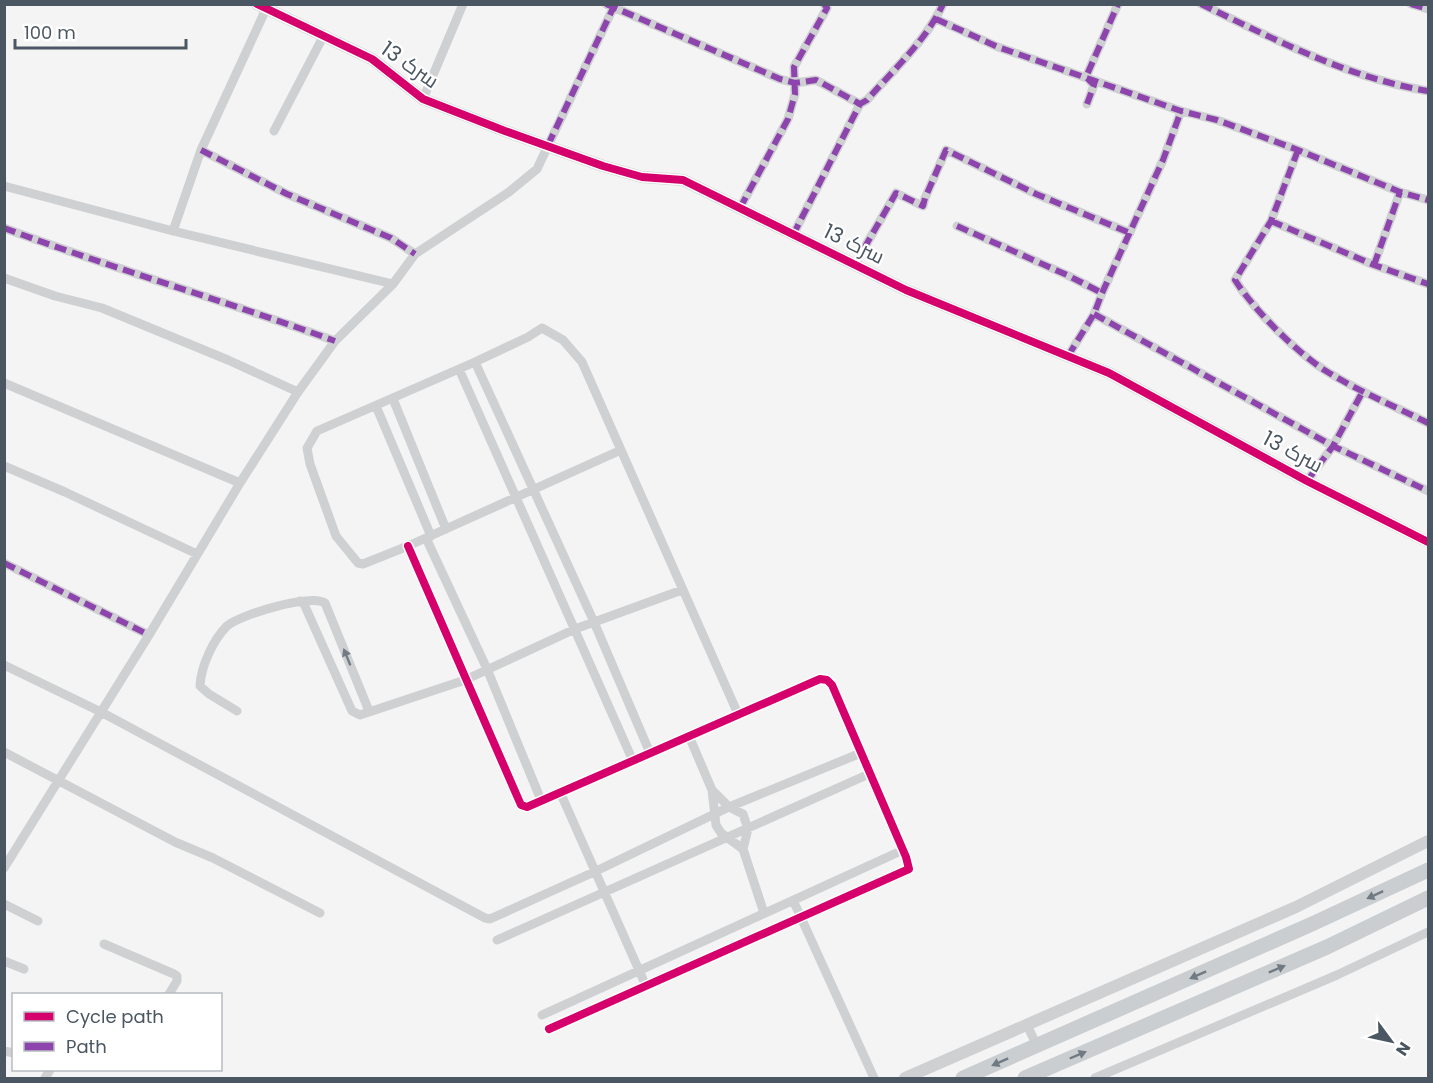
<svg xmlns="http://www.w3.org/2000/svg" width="1433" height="1083" viewBox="0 0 1433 1083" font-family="Poppins,Cairo,sans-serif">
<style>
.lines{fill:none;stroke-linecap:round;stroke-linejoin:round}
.minor{stroke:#ced0d2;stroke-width:9}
.tertiary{stroke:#ced0d2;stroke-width:12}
.primary{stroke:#caced1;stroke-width:15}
.quiet{stroke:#8e44ad;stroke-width:6;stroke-dasharray:12 6;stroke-linecap:butt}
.cycleway-casing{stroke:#fff;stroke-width:11}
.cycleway{stroke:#d6006c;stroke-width:8}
.oneway{fill:#727b83}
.oneway2{fill:#707a83}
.labels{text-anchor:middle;stroke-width:4.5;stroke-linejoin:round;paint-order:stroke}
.street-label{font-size:21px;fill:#4a5661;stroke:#fff}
</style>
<rect width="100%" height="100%" fill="#f4f4f4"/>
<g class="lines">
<path class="minor" d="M 606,4 L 780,79 L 795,83 L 816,80 L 860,104
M 1201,4 C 1274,39 1348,78 1428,91
M 1411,4 L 1428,9
M 936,19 L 998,47 L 1181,111 L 1217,120 L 1298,150 L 1400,192 L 1428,200
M 423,99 L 463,4
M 1087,104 L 1094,85 L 1086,77 L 1118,4
M 274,131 L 324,35
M 201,150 L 287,194 L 391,238 L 415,254
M 1298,150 L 1271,221 L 1235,280 C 1254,310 1296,352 1326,371 C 1358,391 1394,406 1428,423
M 4,186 L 173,231 L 393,284
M 740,208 L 788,119 L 795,94 L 794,67 L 827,8 L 824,4
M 1271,221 L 1374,265 L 1428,284
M 957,226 L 1067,275 L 1102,293
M 4,228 C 114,269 226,301 335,341
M 173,231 L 201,150 L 266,9
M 793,235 L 860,104 L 867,100 C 893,70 926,41 943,4
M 855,264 L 896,193 L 923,206 L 925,198 L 946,150 L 1036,194 L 1130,233
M 1374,265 L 1400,192
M 4,278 L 55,296 L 102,308 L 228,360 L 298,392
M 1094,314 L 1333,446 L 1428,491
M 1068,356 L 1094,314 L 1102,293 L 1163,160 L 1181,111
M 475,362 L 594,622 L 650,753
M 459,369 L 633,761
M 4,383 L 240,483
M 393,399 L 446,529
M 376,406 L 431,536
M 621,450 L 408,546 L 363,564 L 358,563 L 336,536 L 310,464 L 307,448 L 317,431 L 475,362 L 528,337 L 542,328 L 563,340 L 582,362 L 738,714
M 4,466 L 65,492 L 197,554
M 1307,481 L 1333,446 L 1363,391
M 426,538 L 487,669 L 541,800
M 408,546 L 521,805 L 527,807 L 820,679 L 827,680 L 832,685 L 906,857 L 909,869 L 549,1029
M 4,563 L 149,635
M 300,601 L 304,604 L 352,711 L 360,715 L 465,680 L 575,629 L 682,590
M 4,665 L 101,712 L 485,918 L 490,919 L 594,872 L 729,807 L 861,753
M 237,711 L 209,694 L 200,686 C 201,666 213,640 227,626 C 239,615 312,593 325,603 L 369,711
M 689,736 L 712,790 L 716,825 L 721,833 L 743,849
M 4,752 L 175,842 L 213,858 L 320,913
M 712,790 L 729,807 L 743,814 L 748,829 L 743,849 L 764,913
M 560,792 L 646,986
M 4,868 L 149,635 L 240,483 L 298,392 L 335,341 L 393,284 L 415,254 L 509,192 L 537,169 L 615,4
M 793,900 L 874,1078
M 4,904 L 38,921
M 497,940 L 869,774
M 104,944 L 174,974 L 177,976 L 177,981 L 169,994
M 4,961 L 24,969
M 542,1015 L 903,850
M 1027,1025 L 1037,1046
M 4,1051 L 14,1053
M 45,1078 L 50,1070
M 1095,1078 L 1337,975 L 1428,932"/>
<path class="tertiary" d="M 257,4 L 372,59 L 423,99 L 505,131 L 603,166 L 642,177 L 683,180 L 906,290 L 1109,373 L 1307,481 L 1428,542
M 905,1078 L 1296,907 L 1428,841"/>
<path class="primary" d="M 963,1078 L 1312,924 L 1428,870
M 1025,1078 L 1327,947 L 1428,898"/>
<path class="quiet" d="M 606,4 L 780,79 L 795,83 L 816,80 L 860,104
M 1201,4 C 1274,39 1348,78 1428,91
M 1411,4 L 1428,9
M 936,19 L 998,47 L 1181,111 L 1217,120 L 1298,150 L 1400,192 L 1428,200
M 1087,104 L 1094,85 L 1086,77 L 1118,4
M 548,145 L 615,4
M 201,150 L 287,194 L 391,238 L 415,254
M 1298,150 L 1271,221 L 1235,280 C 1254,310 1296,352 1326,371 C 1358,391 1394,406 1428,423
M 740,208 L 788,119 L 795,94 L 794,67 L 827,8 L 824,4
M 1271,221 L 1374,265 L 1428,284
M 957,226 L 1067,275 L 1102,293
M 4,228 C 114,269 226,301 335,341
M 793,235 L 860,104 L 867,100 C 893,70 926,41 943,4
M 855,264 L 896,193 L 923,206 L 925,198 L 946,150 L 1036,194 L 1130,233
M 1374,265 L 1400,192
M 1094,314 L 1333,446 L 1428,491
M 1068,356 L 1094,314 L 1102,293 L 1163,160 L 1181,111
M 1307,481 L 1333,446 L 1363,391
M 4,563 L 149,635"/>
<g class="cycleway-casing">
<path id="cycleway" d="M 257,4 L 372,59 L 423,99 L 505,131 L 603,166 L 642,177 L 683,180 L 906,290 L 1109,373 L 1307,481 L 1428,542
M 408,546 L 521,805 L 527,807 L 820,679 L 827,680 L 832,685 L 906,857 L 909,869 L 549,1029"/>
</g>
<use href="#cycleway" class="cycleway"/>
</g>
<defs><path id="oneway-solid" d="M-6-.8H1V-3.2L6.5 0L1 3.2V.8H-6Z" transform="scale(1.5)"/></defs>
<use class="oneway" href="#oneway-solid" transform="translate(347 657) rotate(-112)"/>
<g class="oneway2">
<use href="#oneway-solid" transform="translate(1375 895) rotate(155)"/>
<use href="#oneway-solid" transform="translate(1277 969) rotate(-23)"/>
<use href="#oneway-solid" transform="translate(1198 975) rotate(156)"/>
<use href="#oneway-solid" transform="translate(1078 1055) rotate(-23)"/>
<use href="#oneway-solid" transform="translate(1000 1062) rotate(156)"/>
</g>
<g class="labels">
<g class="street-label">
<text transform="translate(410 65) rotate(35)" y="7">سرک 13</text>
<text transform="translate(854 244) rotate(26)" y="7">سرک 13</text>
<text transform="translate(1293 452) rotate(28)" y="7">سرک 13</text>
</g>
</g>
<rect width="1433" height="1083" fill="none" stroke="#4a5661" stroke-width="12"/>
<rect x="12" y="993" width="210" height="78" fill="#ffffff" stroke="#b7bbc0" stroke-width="1.5"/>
<rect x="24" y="1012" width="30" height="9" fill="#d6006c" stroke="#b7bbc0" stroke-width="1.5"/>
<text x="66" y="1023" font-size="18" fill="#4a5661">Cycle path</text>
<rect x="24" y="1042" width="30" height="9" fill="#8e44ad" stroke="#b7bbc0" stroke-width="1.5"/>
<text x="66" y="1053" font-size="18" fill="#4a5661">Path</text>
<g transform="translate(1391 1041) rotate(123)" stroke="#ffffff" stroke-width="4.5" paint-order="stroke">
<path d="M0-4.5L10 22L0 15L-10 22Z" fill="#4a5661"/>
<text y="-9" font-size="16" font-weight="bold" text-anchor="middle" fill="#4a5661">N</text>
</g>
<path d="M15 39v9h171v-9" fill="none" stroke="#4a5661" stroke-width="3"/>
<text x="24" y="39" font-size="18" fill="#4a5661" stroke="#ffffff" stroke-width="4.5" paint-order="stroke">100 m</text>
</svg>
